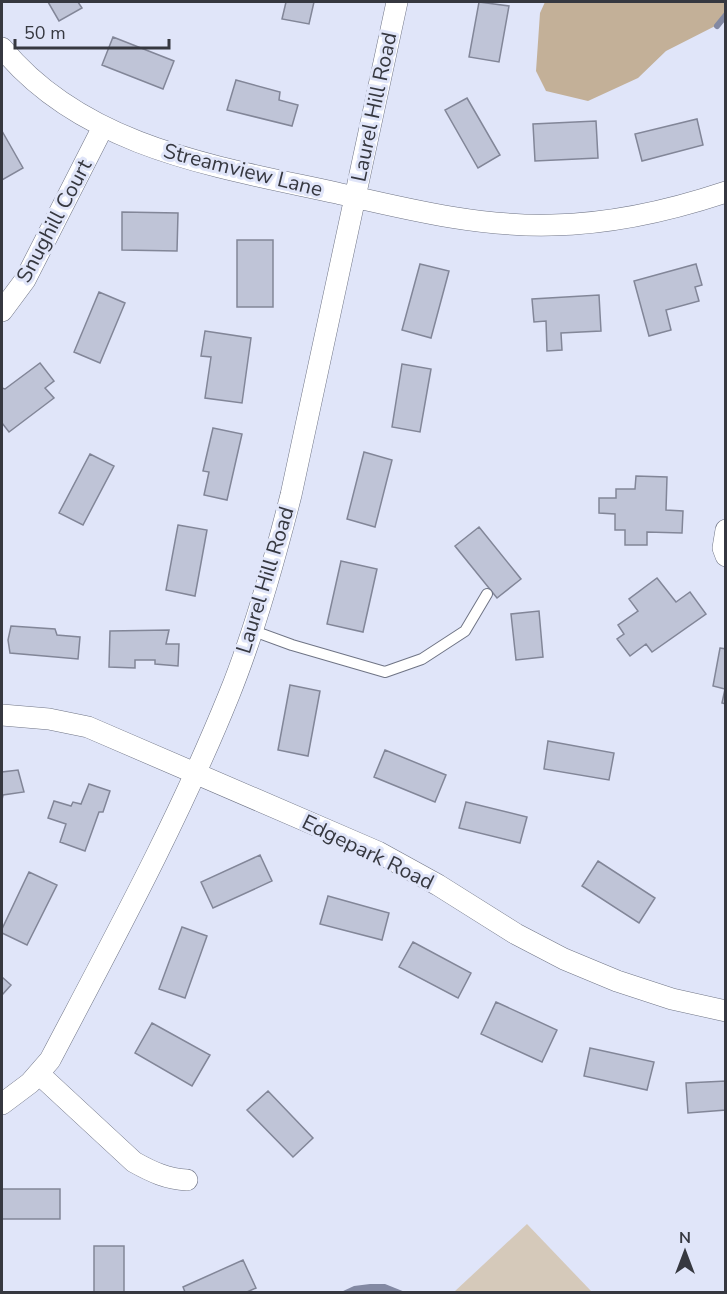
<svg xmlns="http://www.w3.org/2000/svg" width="727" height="1294" viewBox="0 0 727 1294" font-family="'Nunito Sans',sans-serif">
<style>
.green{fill:#d5c9ba}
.forest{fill:#c3b098}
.water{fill:#8389a3}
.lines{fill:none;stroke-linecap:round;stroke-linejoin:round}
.stream{stroke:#8389a3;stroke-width:6}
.building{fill:#bfc4d7;stroke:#828698;stroke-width:1.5}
.service-casing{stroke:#6f7485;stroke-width:12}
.minor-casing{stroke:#6f7485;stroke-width:22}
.service{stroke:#fff;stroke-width:10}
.minor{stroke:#fff;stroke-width:21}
.labels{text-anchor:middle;stroke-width:6;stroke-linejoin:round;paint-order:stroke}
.street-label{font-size:21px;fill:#363840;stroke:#e0e5f9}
</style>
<rect width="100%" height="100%" fill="#e0e5f9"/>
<path class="green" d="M 527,1224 L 592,1292 L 454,1292 Z"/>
<path class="forest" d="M 545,2 L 725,2 L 725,21 L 666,51 L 638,78 L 588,101 L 546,91 L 536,71 L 540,13 Z"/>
<path class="water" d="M 370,1284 L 385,1284 L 405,1292 L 341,1292 L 354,1286 Z"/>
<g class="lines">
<path class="stream" d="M 717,26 L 726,15"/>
</g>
<path class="building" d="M 48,2 L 78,2 L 82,8 L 59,21 Z
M 286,2 L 314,2 L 309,24 L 282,19 Z
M 479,2 L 509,6 L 499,62 L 469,57 Z
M 113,37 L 174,61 L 163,89 L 102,65 Z
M 236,80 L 280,92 L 279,100 L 298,105 L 292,126 L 227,110 Z
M 467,98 L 500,155 L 478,168 L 445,110 Z
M 697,119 L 703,145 L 642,161 L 635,134 Z
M 596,121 L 598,158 L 535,161 L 533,124 Z
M 2,131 L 23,168 L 2,180 Z
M 122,212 L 178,213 L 177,251 L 122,250 Z
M 237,240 L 273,240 L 273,307 L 237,307 Z
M 420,264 L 449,271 L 431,338 L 402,330 Z
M 696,264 L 702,285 L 695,287 L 699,301 L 666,310 L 671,330 L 649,336 L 634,281 Z
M 99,292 L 125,303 L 100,363 L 74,352 Z
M 599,295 L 601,331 L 561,333 L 562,350 L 547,351 L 546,321 L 534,322 L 532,299 Z
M 205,331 L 251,338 L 242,403 L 205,398 L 211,357 L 201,356 Z
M 40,363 L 54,381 L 45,388 L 54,398 L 9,432 L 2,423 L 2,388 L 5,389 Z
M 402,364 L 431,369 L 420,432 L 392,427 Z
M 213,428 L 242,434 L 227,500 L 204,495 L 209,472 L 203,471 Z
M 364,452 L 392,460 L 375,527 L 347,519 Z
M 90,454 L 114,466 L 83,525 L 59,513 Z
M 636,476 L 667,477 L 666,510 L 683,511 L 682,533 L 647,532 L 647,545 L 625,545 L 625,530 L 615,530 L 615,514 L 599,513 L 599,498 L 616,498 L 616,489 L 635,489 Z
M 178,525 L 207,530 L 195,596 L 166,590 Z
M 479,527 L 521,579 L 497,598 L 455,546 Z
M 341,561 L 377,569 L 363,632 L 327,624 Z
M 657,578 L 676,602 L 690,592 L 706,614 L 652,652 L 646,644 L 630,656 L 617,639 L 624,634 L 618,625 L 638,611 L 629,599 Z
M 539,611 L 543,657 L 516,660 L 511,614 Z
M 11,626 L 55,629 L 57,635 L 80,637 L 78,659 L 10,653 L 8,640 Z
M 169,630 L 166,644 L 179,644 L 178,666 L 155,664 L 155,660 L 135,660 L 135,668 L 109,667 L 110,631 Z
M 720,648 L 726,649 L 726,704 L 722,703 L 725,689 L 713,686 Z
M 290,685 L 320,691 L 308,756 L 278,750 Z
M 548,741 L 614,753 L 609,780 L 544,769 Z
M 385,750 L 446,775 L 435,802 L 374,777 Z
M 18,770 L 24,792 L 3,795 L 2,800 L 2,772 Z
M 89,784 L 110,791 L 103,812 L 99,812 L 85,851 L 60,842 L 66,824 L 48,818 L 54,801 L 71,806 L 73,802 L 81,804 Z
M 466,802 L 527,817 L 520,843 L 459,828 Z
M 260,855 L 272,881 L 213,908 L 201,882 Z
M 598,861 L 655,898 L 639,923 L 582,886 Z
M 29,872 L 57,885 L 27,945 L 2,933 L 2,929 Z
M 328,896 L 389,913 L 382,940 L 320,924 Z
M 182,927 L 207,936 L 185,998 L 159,989 Z
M 413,942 L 471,973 L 458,998 L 399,967 Z
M 2,977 L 11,985 L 2,995 Z
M 496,1002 L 557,1030 L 542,1062 L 481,1034 Z
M 152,1023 L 210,1055 L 192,1086 L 135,1053 Z
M 590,1048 L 654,1062 L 647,1090 L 584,1076 Z
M 726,1081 L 726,1110 L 688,1113 L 686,1083 Z
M 268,1091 L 313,1138 L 293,1157 L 247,1110 Z
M 2,1189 L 60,1189 L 60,1219 L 2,1219 Z
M 94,1246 L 124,1246 L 124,1292 L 94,1292 Z
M 243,1260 L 256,1288 L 247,1292 L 185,1292 L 183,1287 Z"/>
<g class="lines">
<g class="service-casing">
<path id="service" d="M 251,630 L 292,645 L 385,672 L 422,659 L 465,631 L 487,594"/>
</g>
<g class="minor-casing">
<path id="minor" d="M 2,48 C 84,148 218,167 337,193 C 407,209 479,227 552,225 C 612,224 669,211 726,192
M 2,311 L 25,280 L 103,127
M 726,530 L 723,548 L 726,556
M 2,715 L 49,719 L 88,727 L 378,852 L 438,885 L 516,934 L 564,959 L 617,981 L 672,999 L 726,1011
M 39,1074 L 134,1162 C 152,1172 167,1179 187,1180
M 2,1104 L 30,1083 L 50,1060 C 113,940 178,821 229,695 C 255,631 274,562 291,495 L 397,2"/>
</g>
<use href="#service" class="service"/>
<use href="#minor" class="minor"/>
</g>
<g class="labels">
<g class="street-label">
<text transform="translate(374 107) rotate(-78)" y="7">Laurel Hill Road</text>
<text transform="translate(243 170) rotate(14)" y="7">Streamview Lane</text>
<text transform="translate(54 221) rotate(-62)" y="7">Snughill Court</text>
<text transform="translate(265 580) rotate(-73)" y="7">Laurel Hill Road</text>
<text transform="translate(368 852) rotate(26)" y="7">Edgepark Road</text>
</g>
</g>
<rect width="727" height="1294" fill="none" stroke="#363840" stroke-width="6"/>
<g transform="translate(685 1252)" stroke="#e0e5f9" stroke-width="4.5" paint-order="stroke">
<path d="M0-4.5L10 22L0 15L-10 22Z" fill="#363840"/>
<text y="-9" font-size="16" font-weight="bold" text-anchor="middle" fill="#363840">N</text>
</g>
<path d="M15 39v9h154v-9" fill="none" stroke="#363840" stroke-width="3"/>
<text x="24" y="39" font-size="18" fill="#363840" stroke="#e0e5f9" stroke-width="4.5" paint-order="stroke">50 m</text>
</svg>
